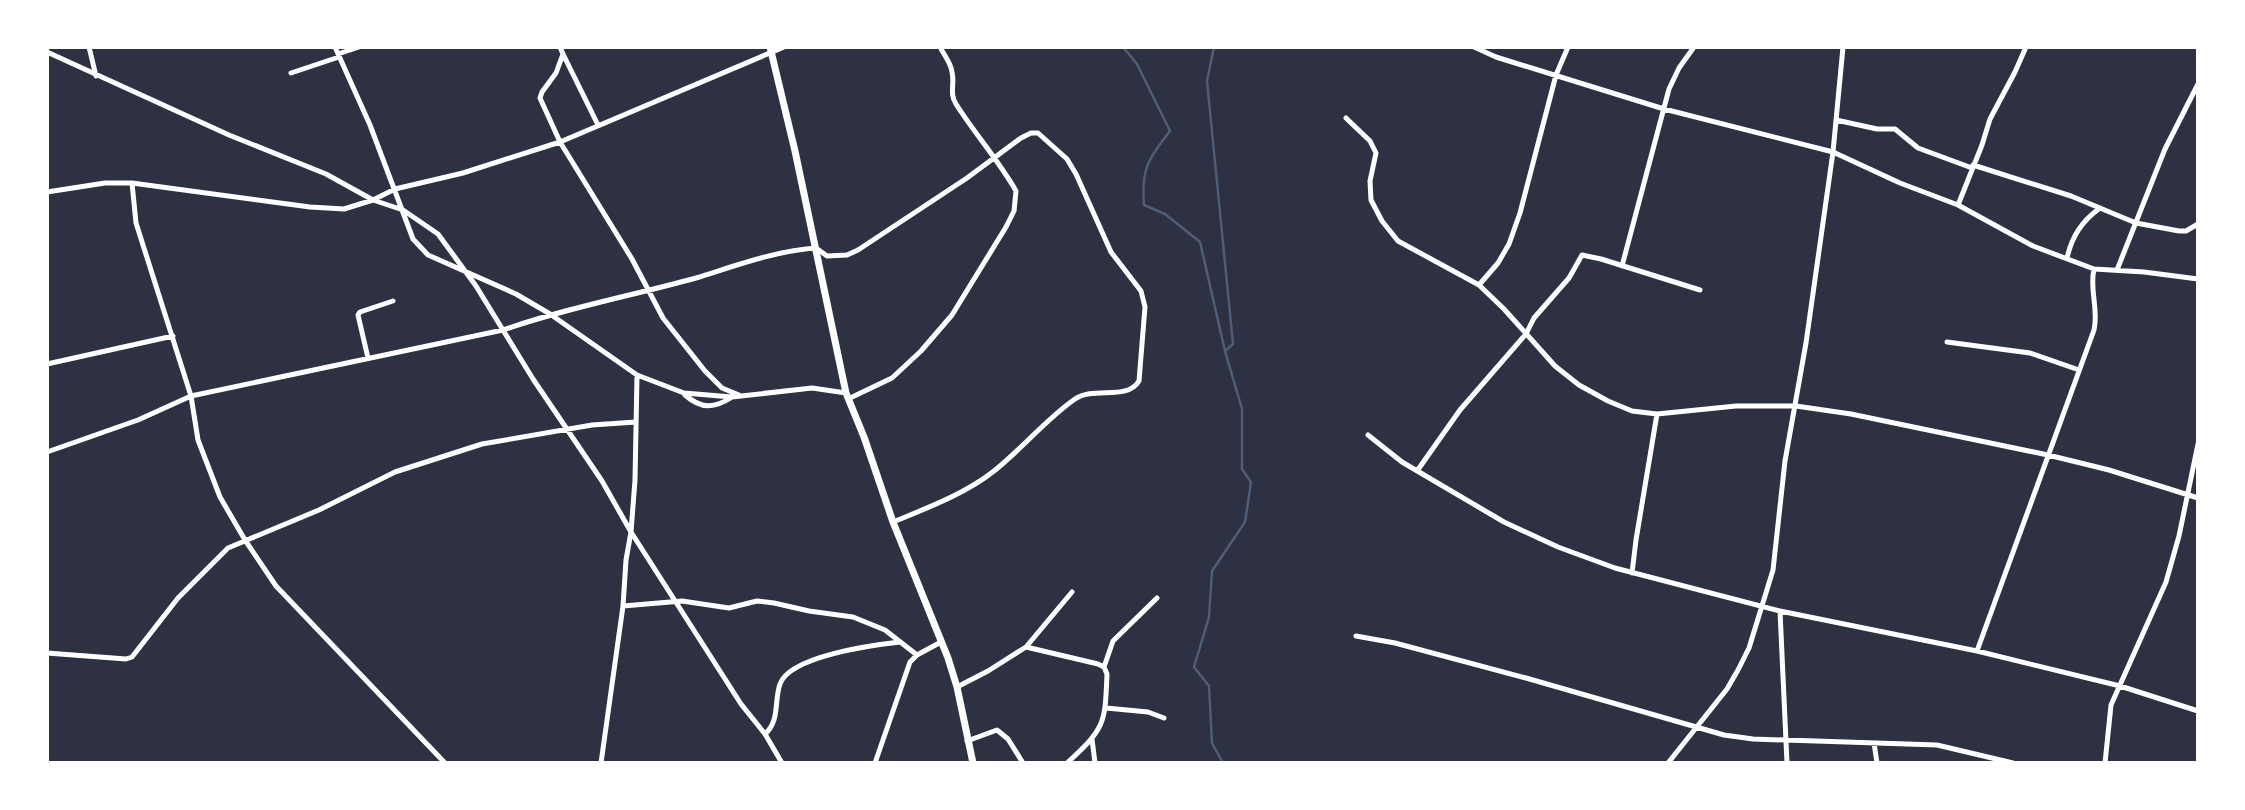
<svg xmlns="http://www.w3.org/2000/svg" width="2245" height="810" viewBox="0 0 2245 810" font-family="'Varela Round',sans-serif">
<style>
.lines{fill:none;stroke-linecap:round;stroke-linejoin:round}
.stream{stroke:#4f5d75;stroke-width:2.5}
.minor{stroke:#fff;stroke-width:5}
.tertiary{stroke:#fff;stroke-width:7}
</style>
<rect width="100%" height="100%" fill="#2d3142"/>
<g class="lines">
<path class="stream" d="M 1123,47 L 1137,64 L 1170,131 C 1148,159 1141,169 1144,205 L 1165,214 L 1200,242 L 1225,351 L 1242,409 L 1242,469 L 1251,482 L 1245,522 L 1212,571 L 1209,617 L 1194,667 L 1209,686 L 1212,743 L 1223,763
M 1214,47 L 1207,81 L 1233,344 L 1226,350"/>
<path class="minor" d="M 89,47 L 96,76
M 335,47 L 370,125 L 413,239 L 428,255 L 516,294 L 550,314 L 637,375 L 684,393 L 732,397 L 812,388 L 846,393
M 560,47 L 563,54 L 556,73 L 542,92 L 540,98 L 560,142 L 632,259 L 663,318 L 705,371 L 722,388 L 739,395
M 1474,47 L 1496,57 L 1664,109 L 1833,152 L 1900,183 L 1958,205 L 2033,246 L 2094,269 L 2144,272 L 2198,279
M 47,52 L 229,135 L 326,174 L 373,200 L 395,189 L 463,173 L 560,142 L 784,47
M 338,54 L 359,47
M 563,54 L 598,125
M 291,73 L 339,57
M 1346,118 L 1370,141 L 1376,153 L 1370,181 L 1371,200 L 1382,221 L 1398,241 L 1479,285 L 1504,309 L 1555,366 L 1579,385 L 1608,401 L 1632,411 L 1657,414 L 1736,406 L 1796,406 L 1851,414 L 2048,455 L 2109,470 L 2198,498
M 1836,120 L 1877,129 L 1895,129 L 1918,148 L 1972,168
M 1973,165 L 2071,196 L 2136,223 L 2179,231 L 2186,231 L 2198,224
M 132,183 L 136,223 L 191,396 L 198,440 L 220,497 L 245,540 L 276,586 L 445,763
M 47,192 L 105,183 L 132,183 L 310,207 L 344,209 L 373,200 L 403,210 L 438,234 L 476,286 L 533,379 L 602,481 L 631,532 L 741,704 L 765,734 L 782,763
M 1958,205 L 1982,145 L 1990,119 L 2015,72 L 2026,47
M 2067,258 C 2072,236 2082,221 2100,208
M 1622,266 L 1669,89 L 1679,68 L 1694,47
M 2117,270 L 2165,149 L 2198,84
M 1479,285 L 1498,263 L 1509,244 L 1520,213 L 1556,75 L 1568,47
M 1947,342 L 2030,353 L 2079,370
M 368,358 L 358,315 L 360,312 L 393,301
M 47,364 L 173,336
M 685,395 C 701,409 714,409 732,397
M 848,399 L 892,378 L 921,351 L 952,315 L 1006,227 L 1014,211 L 1016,191 C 999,161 975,134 956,104 C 949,93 955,84 952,72 C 951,63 944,55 940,47
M 1368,435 L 1402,462 L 1504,522 L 1558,547 L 1615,568 L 1780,611 L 1977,651 L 2120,686 L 2198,711
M 47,452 L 138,420 L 191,396 L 503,330 C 566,308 631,296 696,278 C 735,266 774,251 816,248 L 827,256 L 847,255 L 858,250 L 967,178 L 1021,138 L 1031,133 L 1038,133 L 1067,159 L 1076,174 L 1111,252 L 1141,291 L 1145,307 L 1139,381 C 1127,401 1094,386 1075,399 C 1046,419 1022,449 994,471 C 965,494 927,508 893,522
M 1417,471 L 1460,410 L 1526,334 L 1534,318 L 1569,278 L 1582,255 L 1601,259 L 1700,290
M 1632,573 L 1636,540 L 1657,414
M 623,606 L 682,601 L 729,608 L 757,601 L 774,603 L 809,611 L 853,617 L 885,630 L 917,655
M 1780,611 L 1787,763
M 1356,636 L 1395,643 L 1526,678 L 1724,735 L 1753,739 L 1937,745 L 2013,763
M 1026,647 L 1098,664 L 1104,667 L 1107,674 C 1105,725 1105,728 1067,763
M 1977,651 L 2094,330 C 2099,309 2089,290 2094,269
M 47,653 L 126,659 L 132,657 L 178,598 L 228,548 L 319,510 L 395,472 L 482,444 L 592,425 L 636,422
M 1104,667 L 1113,641 L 1157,598
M 957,687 L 988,671 L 1026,647 L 1072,592
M 1106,708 L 1148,712 L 1164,718
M 765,734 C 780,721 774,701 780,684 C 790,656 873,645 900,642
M 1092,739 L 1095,763
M 967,741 L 997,730 L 1008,739 L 1023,763
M 1874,743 L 1877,763
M 601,763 L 623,606 L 626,560 L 631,532 L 635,480 L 637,375
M 875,763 L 910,662 L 917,655 L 941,642
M 1668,763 L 1727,689 L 1738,670 L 1749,648 L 1773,570 L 1785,461 L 1806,343 L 1833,152 L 1843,47
M 2105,763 L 2111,705 L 2166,582 L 2179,536 L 2198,444"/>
<path class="tertiary" d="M 770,47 L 795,151 L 846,393 L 864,437 L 893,522 L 948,658 L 957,687 L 973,763"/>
</g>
<rect width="2245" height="810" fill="none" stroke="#ffffff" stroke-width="98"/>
</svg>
